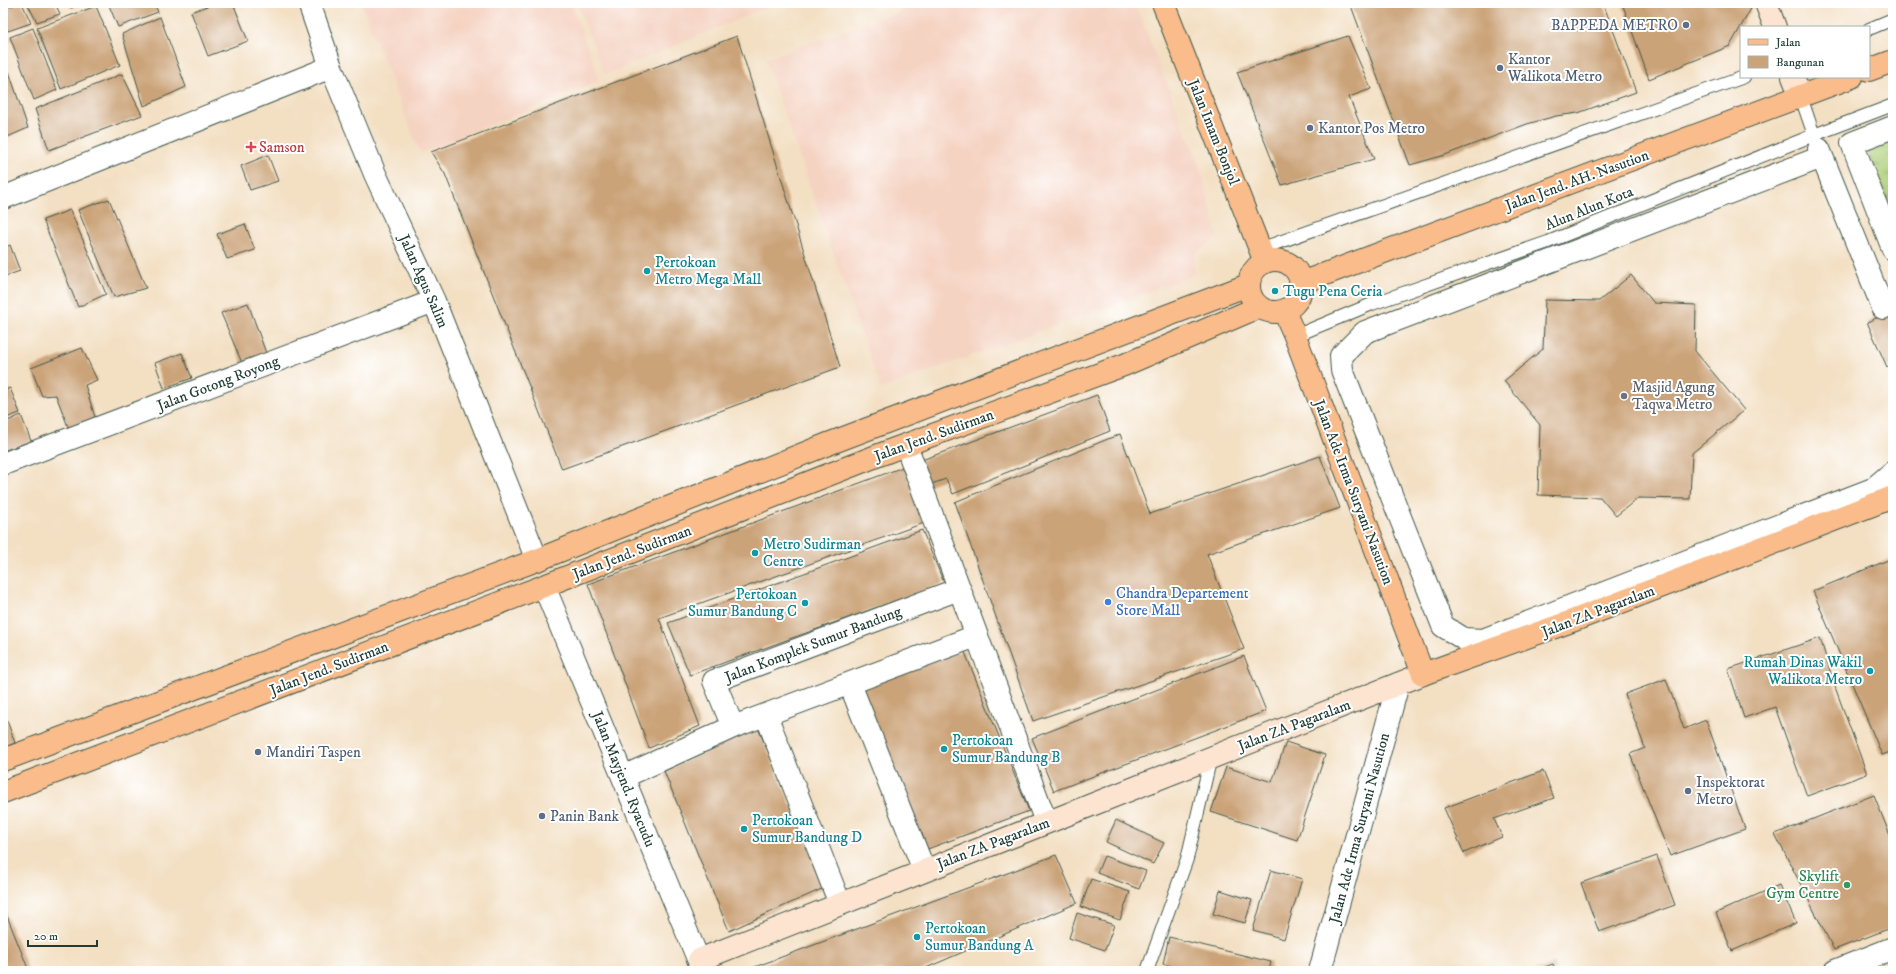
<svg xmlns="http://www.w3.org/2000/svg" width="1896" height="974" viewBox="0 0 1896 974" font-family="'IM FELL DW Pica',serif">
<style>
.built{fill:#f5d3c2}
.grass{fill:url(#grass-tufts);stroke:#668454}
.building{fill:#cba378}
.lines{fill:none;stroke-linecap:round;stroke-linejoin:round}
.lane-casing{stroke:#3f5549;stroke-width:14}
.street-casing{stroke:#3f5549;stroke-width:24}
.secondary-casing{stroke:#3f5549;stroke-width:24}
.primary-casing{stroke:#3f5549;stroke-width:24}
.highway-casing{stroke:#3f5549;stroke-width:24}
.lane{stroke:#fff;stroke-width:12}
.street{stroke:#fff;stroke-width:22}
.secondary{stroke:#fde4d0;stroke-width:22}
.primary{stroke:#f9bc8a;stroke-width:22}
.highway{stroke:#f9bc8a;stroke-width:22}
.service-dot{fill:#5c6f8a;stroke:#fff;stroke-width:1.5}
.health-dot{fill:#e0444e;stroke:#fff;stroke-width:1.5}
.culture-dot{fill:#0f9aa8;stroke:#fff;stroke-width:1.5}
.worship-dot{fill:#6b7280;stroke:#fff;stroke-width:1.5}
.shop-dot{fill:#3f7fe0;stroke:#fff;stroke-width:1.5}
.leisure-dot{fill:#2e9e5b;stroke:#fff;stroke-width:1.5}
.labels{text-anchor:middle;stroke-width:4;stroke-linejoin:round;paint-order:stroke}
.service-label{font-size:15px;fill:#4e5e75;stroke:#fff;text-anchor:start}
.street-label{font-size:15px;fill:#1f3d34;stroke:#fff}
.health-label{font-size:15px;fill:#be3a42;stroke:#fff;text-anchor:start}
.culture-label{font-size:15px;fill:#0d838f;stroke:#fff;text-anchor:start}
.worship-label{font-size:15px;fill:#5b616d;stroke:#fff;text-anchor:start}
.shop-label{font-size:15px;fill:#366cbe;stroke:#fff;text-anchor:start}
.leisure-label{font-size:15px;fill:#27864d;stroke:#fff;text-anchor:end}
</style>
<defs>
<pattern id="grass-tufts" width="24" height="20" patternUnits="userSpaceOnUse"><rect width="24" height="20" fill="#accc74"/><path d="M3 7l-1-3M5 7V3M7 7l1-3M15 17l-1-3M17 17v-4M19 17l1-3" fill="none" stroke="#8ba760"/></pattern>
</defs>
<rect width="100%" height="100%" fill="#fff"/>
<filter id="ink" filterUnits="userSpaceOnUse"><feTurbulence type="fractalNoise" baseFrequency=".025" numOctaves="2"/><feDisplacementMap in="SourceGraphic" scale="8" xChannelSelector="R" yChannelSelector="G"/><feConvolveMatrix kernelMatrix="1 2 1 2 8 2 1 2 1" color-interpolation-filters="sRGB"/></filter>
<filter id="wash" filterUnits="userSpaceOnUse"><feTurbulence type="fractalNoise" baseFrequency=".012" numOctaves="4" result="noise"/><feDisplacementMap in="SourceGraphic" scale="16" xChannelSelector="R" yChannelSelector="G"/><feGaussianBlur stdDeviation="0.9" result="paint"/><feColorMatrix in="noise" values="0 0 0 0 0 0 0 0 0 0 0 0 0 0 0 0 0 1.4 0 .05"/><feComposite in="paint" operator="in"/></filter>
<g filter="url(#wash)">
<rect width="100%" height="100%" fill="#f3dfc2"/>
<path class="built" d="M 361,3 L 571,3 L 600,81 L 420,153 Z
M 577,3 L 776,3 L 605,75 Z
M 923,3 L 1135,3 L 1201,170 L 1218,238 L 1195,254 L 1194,275 L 881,389 L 765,59 Z"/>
<path class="grass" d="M 1893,136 L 1893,214 L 1866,147 Z"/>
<g id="blocks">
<path class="building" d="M 19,3 L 22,3 L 31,23 L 8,31 L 3,21 L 3,9 Z
M 27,3 L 55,3 L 60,14 L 37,22 Z
M 68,3 L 83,3 L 71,8 Z
M 108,3 L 154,3 L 158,12 L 118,27 Z
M 215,3 L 233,3 L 248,41 L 208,56 L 191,12 Z
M 1350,3 L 1603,3 L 1636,92 L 1578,113 L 1556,116 L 1527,124 L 1445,155 L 1410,165 Z
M 1622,3 L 1752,3 L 1753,5 L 1730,46 L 1649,79 Z
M 96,6 L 120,65 L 61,89 L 37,28 Z
M 160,17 L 186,87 L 144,106 L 122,34 Z
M 33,28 L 57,90 L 34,100 L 10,37 Z
M 737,36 L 840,367 L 562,469 L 445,174 L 431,152 Z
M 1348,36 L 1371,89 L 1349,97 L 1374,159 L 1282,185 L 1237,72 Z
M 9,72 L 28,128 L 3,139 L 3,73 Z
M 122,74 L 142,115 L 49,150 L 35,109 Z
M 268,155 L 278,181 L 250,190 L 241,166 Z
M 109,199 L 146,288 L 114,297 L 78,210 Z
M 70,210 L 106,294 L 78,307 L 43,220 Z
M 245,224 L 255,250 L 227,259 L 217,234 Z
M 10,245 L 20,271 L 3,277 L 3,248 Z
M 1631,275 L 1654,303 L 1696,305 L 1695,351 L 1744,410 L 1692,453 L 1690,499 L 1638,498 L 1616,516 L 1600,497 L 1538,495 L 1540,425 L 1504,381 L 1543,349 L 1545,300 L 1599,301 Z
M 248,303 L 267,356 L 242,363 L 221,313 Z
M 1893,311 L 1893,365 L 1887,367 L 1867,322 Z
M 82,348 L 97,380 L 85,385 L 96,420 L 70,432 L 56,395 L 42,396 L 31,368 Z
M 182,353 L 192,378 L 164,388 L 155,363 Z
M 10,388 L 20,413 L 3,419 L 3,391 Z
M 1097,395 L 1110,431 L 953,494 L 946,479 L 911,491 L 924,523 L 659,618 L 700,726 L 649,748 L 588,584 Z
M 21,415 L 31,441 L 3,451 L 3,423 Z
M 1120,434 L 1150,514 L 1320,456 L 1340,508 L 1207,554 L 1244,649 L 1033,721 L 955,502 Z
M 922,530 L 944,583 L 690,675 L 668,623 Z
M 1893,558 L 1893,751 L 1882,755 L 1813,591 Z
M 1820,638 L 1835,687 L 1867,774 L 1807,796 L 1775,707 L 1744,718 L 1728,669 Z
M 964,650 L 1029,811 L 925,850 L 860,687 Z
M 1244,656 L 1266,711 L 1054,791 L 1032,738 Z
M 1666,679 L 1684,729 L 1706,720 L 1745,829 L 1670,856 L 1630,754 L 1645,748 L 1625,694 Z
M 3,709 L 15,743 L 3,748 Z
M 758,728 L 826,887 L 729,931 L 664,771 Z
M 1286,742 L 1325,755 L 1297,840 L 1211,812 L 1226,767 L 1272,782 Z
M 1543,771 L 1554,798 L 1494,819 L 1502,837 L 1464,853 L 1444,808 Z
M 1874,795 L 1893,843 L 1893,927 L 1834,950 L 1775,834 Z
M 1116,820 L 1164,843 L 1153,864 L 1106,842 Z
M 1056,855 L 1077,903 L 919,971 L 744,971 Z
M 1104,856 L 1146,871 L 1139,889 L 1097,873 Z
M 1657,856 L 1675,905 L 1599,932 L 1581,883 Z
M 1271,870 L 1302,879 L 1284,939 L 1253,930 Z
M 1091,879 L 1130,892 L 1120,920 L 1081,907 Z
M 1779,885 L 1796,923 L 1732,951 L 1716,913 Z
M 1220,890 L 1252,900 L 1245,923 L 1213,914 Z
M 3,906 L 29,971 L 3,971 Z
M 1077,913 L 1114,925 L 1105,950 L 1069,938 Z
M 1169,937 L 1271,962 L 1269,971 L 1189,971 L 1163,964 Z
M 1553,964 L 1556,971 L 1533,971 Z"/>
</g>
</g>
<g filter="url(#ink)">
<use href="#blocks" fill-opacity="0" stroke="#3f5549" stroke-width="1"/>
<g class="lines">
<g class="lane-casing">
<path id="lane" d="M 1869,29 L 1893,19
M 1801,97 L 1816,141
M 1260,249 L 1744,77
M 1295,336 L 1372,304 L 1548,242 L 1814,135 L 1893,105
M 1147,971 L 1187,859 L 1211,757"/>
</g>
<g class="street-casing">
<path id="street" d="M 309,3 L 331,67 L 375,174 L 434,301 L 537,560
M 1893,127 L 1852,143 L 1893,249
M 1819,149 L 1883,308
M 1822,157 L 1365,332 L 1341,356 L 1342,370 L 1443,626 L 1464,639 L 1483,640 L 1873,489 L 1893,472
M 3,198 L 331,67
M 906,445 L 1046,822
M 3,464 L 434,301
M 544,586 L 703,971
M 850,684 L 924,870
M 766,715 L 840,904
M 733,727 L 976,636
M 623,777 L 733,727 L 714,681 L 959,589
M 1320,971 L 1398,684
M 1835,971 L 1893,948"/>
</g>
<g class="secondary-casing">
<path id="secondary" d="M 1766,3 L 1775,27
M 1793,77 L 1801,97
M 699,960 L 1423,674"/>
</g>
<g class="primary-casing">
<path id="primary" d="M 1163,3 L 1265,262
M 1284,311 L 1295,336 L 1423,674 L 1572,621 L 1893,497"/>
</g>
<g class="highway-casing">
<path id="highway" d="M 1869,70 L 1893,61
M1249 286a26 26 0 1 1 52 0a26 26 0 1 1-52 0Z
M 1301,283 L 1852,77
M 3,760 L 537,560 L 828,444 L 1248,285
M 3,792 L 544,586 L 897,448 L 1124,365 L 1259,307"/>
</g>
<use href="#lane" class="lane"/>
<use href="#street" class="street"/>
<use href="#secondary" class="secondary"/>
<use href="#primary" class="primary"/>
<use href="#highway" class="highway"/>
</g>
</g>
<g class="service-dot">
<circle cx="1686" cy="25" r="4"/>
<circle cx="1500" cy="68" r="4"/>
<circle cx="1310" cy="128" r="4"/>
<circle cx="258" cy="752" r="4"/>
<circle cx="1688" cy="791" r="4"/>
<circle cx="542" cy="816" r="4"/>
</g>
<path class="health-dot" d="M249 141h4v4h4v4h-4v4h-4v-4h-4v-4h4z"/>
<g class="culture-dot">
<circle cx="647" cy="271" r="4"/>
<circle cx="1275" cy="291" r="4"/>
<circle cx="755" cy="553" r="4"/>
<circle cx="805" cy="603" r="4"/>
<circle cx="1870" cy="671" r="4"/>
<circle cx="944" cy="749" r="4"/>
<circle cx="744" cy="829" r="4"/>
<circle cx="917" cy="937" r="4"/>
</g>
<circle class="worship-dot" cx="1624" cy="396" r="4"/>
<circle class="shop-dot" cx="1108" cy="602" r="4"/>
<circle class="leisure-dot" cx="1847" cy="885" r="4"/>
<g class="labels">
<g class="service-label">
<text x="1678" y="30" text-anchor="end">BAPPEDA METRO</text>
<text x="1508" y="64">Kantor<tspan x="1508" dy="17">Walikota Metro</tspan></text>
<text x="1318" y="133">Kantor Pos Metro</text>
<text x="266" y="757">Mandiri Taspen</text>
<text x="1696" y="787">Inspektorat<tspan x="1696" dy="17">Metro</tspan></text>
<text x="550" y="821">Panin Bank</text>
</g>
<g class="street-label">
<text transform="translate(1214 132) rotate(68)" y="5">Jalan Imam Bonjol</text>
<text transform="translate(1577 180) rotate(-20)" y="5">Jalan Jend. AH. Nasution</text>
<text transform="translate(1589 208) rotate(-22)" y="5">Alun Alun Kota</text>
<text transform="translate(424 281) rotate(66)" y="5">Jalan Agus Salim</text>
<text transform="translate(218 383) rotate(-21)" y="5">Jalan Gotong Royong</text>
<text transform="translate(934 435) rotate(-20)" y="5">Jalan Jend. Sudirman</text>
<text transform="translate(1354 492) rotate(69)" y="5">Jalan Ade Irma Suryani Nasution</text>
<text transform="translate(632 552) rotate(-21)" y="5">Jalan Jend. Sudirman</text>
<text transform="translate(1598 611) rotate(-21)" y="5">Jalan ZA Pagaralam</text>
<text transform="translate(813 644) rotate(-21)" y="5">Jalan Komplek Sumur Bandung</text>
<text transform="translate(329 668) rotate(-21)" y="5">Jalan Jend. Sudirman</text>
<text transform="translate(1294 725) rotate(-21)" y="5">Jalan ZA Pagaralam</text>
<text transform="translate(624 779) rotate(68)" y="5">Jalan Mayjend. Ryacudu</text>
<text transform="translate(1359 828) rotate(-75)" y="5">Jalan Ade Irma Suryani Nasution</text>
<text transform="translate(993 843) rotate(-21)" y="5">Jalan ZA Pagaralam</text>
</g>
<g class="health-label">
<text x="259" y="152">Samson</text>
</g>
<g class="culture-label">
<text x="655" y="267">Pertokoan<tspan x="655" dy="17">Metro Mega Mall</tspan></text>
<text x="1283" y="296">Tugu Pena Ceria</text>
<text x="763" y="549">Metro Sudirman<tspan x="763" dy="17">Centre</tspan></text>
<text x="797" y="599" text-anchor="end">Pertokoan<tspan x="797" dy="17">Sumur Bandung C</tspan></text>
<text x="1862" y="667" text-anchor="end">Rumah Dinas Wakil<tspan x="1862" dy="17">Walikota Metro</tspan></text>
<text x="952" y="745">Pertokoan<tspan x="952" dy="17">Sumur Bandung B</tspan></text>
<text x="752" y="825">Pertokoan<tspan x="752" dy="17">Sumur Bandung D</tspan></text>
<text x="925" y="933">Pertokoan<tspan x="925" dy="17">Sumur Bandung A</tspan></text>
</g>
<g class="worship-label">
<text x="1632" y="392">Masjid Agung<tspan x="1632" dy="17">Taqwa Metro</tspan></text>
</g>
<g class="shop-label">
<text x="1116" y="598">Chandra Departement<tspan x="1116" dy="17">Store Mall</tspan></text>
</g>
<g class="leisure-label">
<text x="1839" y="881">Skylift<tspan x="1839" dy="17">Gym Centre</tspan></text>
</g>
</g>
<rect width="1896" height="974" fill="none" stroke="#fff" stroke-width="16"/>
<rect x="1740" y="26" width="130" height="52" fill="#ffffff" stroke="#a5b1ae"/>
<rect x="1748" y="39" width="20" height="6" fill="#f9bc8a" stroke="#a5b1ae"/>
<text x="1776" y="46" font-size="12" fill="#1f3d34">Jalan</text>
<rect x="1748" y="56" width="20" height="12" fill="#cba378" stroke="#a5b1ae"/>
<text x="1776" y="66" font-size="12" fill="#1f3d34">Bangunan</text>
<path d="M28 940v6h69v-6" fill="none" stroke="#1f3d34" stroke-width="2"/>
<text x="34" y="940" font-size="12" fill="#1f3d34" stroke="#ffffff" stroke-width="3" paint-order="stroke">20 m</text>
</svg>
